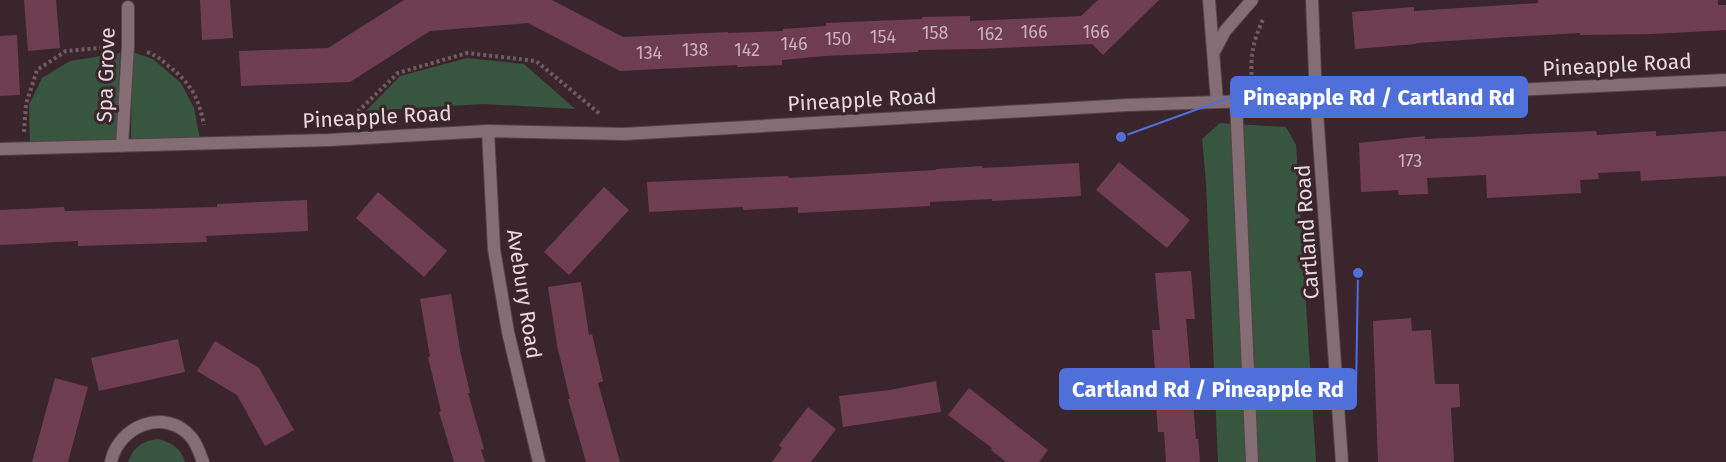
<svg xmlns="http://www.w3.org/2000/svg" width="1726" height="462" viewBox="0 0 1726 462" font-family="'Fira Sans',sans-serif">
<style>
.green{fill:#37553f}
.building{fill:#6e3e50}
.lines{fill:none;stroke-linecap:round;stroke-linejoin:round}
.service-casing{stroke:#574249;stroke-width:14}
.minor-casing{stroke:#574249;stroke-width:14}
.tertiary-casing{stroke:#574249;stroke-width:14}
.path{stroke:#6f5b62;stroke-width:4;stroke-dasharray:3 3;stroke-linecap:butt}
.service{stroke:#856d75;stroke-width:12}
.minor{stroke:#856d75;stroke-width:12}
.tertiary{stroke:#856d75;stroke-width:12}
.labels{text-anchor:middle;stroke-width:6;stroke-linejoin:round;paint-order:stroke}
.number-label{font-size:18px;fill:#c9b2ba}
.street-label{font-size:21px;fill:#e7d8dd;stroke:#3b252d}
.leader{fill:none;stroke:#5070d9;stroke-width:2}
.callout-dot{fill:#5070d9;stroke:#3b252d;stroke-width:2}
.callout{fill:#5070d9;stroke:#5070d9;stroke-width:2}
.callout-label{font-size:22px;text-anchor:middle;font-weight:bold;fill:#fff}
</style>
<rect width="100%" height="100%" fill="#3b252d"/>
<path class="green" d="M 132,52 L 153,59 L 181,83 L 194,108 L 200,139 L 131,140 Z
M 120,53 L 117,140 L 30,144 L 29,105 L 42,78 L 70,61 Z
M 467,58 L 524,64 L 575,109 L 483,104 L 366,111 L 400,76 Z
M 1220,123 L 1286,127 L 1296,145 L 1316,462 L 1218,462 L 1206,182 L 1202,139 Z
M 158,439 C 171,442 181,448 185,462 L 128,462 C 134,447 142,441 158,439 Z"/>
<path class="building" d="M 24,0 L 56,0 L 60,48 L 28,51 Z
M 200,0 L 230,0 L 233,38 L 202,40 Z
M 404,0 L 552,0 L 623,37 L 728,32 L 728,33 L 783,31 L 783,29 L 826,26 L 826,23 L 922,19 L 922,17 L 970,16 L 970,21 L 1081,16 L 1098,0 L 1159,0 L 1103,55 L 1092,44 L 979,49 L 918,50 L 918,52 L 824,56 L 782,60 L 782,65 L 737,67 L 737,65 L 620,71 L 528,23 L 430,31 L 350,82 L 241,86 L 239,51 L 328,48 Z
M 1538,0 L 1718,0 L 1718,5 L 1726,5 L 1726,30 L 1652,34 L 1580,35 L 1580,33 L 1510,37 L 1416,43 L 1416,44 L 1355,49 L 1352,12 L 1414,7 L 1414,11 L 1490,6 L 1538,3 Z
M 17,35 L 20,95 L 0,96 L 0,36 Z
M 1596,131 L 1597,135 L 1656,131 L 1656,136 L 1726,131 L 1726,176 L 1641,181 L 1640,171 L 1598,173 L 1599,179 L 1580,180 L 1581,193 L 1487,198 L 1486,175 L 1427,178 L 1428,194 L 1399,195 L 1398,190 L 1361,192 L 1359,143 L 1425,136 L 1425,139 Z
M 1119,162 L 1190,220 L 1167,248 L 1096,190 Z
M 1079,163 L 1081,196 L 992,201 L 992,199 L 930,202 L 930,206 L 798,213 L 798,207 L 743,210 L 743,207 L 649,212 L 647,182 L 788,176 L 789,178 L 936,170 L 936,169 L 982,166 L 982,168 Z
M 604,187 L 629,210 L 569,275 L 544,252 Z
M 378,192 L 447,251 L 424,277 L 356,218 Z
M 307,200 L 308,231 L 206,236 L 207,242 L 78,246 L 78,241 L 0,245 L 0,210 L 64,207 L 65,211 L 217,207 L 217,204 Z
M 1191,271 L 1195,319 L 1186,319 L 1196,439 L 1198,439 L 1200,462 L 1166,462 L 1164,432 L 1158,432 L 1155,385 L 1156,385 L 1152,330 L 1160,330 L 1155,273 Z
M 581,282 L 589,335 L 592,334 L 603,381 L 598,383 L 620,462 L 586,462 L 568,399 L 570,399 L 557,345 L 548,287 Z
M 451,294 L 460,350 L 470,393 L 468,393 L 484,449 L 481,450 L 485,462 L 454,462 L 439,412 L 441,411 L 428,357 L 430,357 L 420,299 Z
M 1411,318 L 1412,331 L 1431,330 L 1435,384 L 1459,384 L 1460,407 L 1451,408 L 1454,462 L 1378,462 L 1373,321 Z
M 178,339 L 185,372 L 99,391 L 91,358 Z
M 215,341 L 259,368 L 294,430 L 265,446 L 237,395 L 197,371 Z
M 55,378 L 88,387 L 68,462 L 32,462 Z
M 936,381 L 941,412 L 843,427 L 839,396 L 890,390 Z
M 969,388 L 1048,450 L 1039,462 L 1006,462 L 991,450 L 992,448 L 948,415 Z
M 808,407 L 836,429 L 811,462 L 772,462 L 782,448 L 779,445 Z"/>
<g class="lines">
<g class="service-casing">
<path id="service" d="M 1209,0 L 1217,102
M 1215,50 L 1225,31 L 1252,0
M 1236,101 L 1252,462"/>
</g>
<g class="minor-casing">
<path id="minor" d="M 488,131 L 494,249 L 508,332 L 539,462
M 122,146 L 128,46 L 128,7
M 0,149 L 329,140 L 488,131 L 624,134 L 1128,105 L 1340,98 L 1726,80
M 111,462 C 118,426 165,407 191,437 C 197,444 200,453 203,462"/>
</g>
<g class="tertiary-casing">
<path id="tertiary" d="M 1312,0 L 1316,98 L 1342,462"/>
</g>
<path class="path" d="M 147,52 C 155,55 161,59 167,65 C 191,83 198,96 204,125
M 1252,81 C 1250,53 1253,42 1264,17
M 349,120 L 398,73 L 467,53 L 536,61 L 600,114
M 24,132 L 26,104 L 37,70 L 66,51 L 110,47"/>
<use href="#service" class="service"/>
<use href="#minor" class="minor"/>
<use href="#tertiary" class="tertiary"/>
</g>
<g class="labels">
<g class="number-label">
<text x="1034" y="38">166</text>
<text x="1096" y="38">166</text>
<text x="935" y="39">158</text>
<text x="990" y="40">162</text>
<text x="883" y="43">154</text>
<text x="838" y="45">150</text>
<text x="794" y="50">146</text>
<text x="695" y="56">138</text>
<text x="747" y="56">142</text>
<text x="649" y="59">134</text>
<text x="1410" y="167">173</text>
</g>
<g class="street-label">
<text transform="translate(1617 65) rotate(-3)" y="7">Pineapple Road</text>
<text transform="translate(106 75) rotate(-88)" y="7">Spa Grove</text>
<text transform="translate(862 100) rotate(-3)" y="7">Pineapple Road</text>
<text transform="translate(377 117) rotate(-3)" y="7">Pineapple Road</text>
<text transform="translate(1307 232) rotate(-94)" y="7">Cartland Road</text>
<text transform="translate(524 294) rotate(81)" y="7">Avebury Road</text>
</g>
</g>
<path class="leader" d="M1121 137L1231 97M1358 273L1356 389"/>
<g class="callout-dot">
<circle cx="1121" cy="137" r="6"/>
<circle cx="1358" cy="273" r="6"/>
</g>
<g class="callout">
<rect x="1231" y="77" width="296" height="40" rx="6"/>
<rect x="1060" y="369" width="296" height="40" rx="6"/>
</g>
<g class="callout-label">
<text x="1379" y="105">Pineapple Rd / Cartland Rd</text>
<text x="1208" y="397">Cartland Rd / Pineapple Rd</text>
</g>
</svg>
